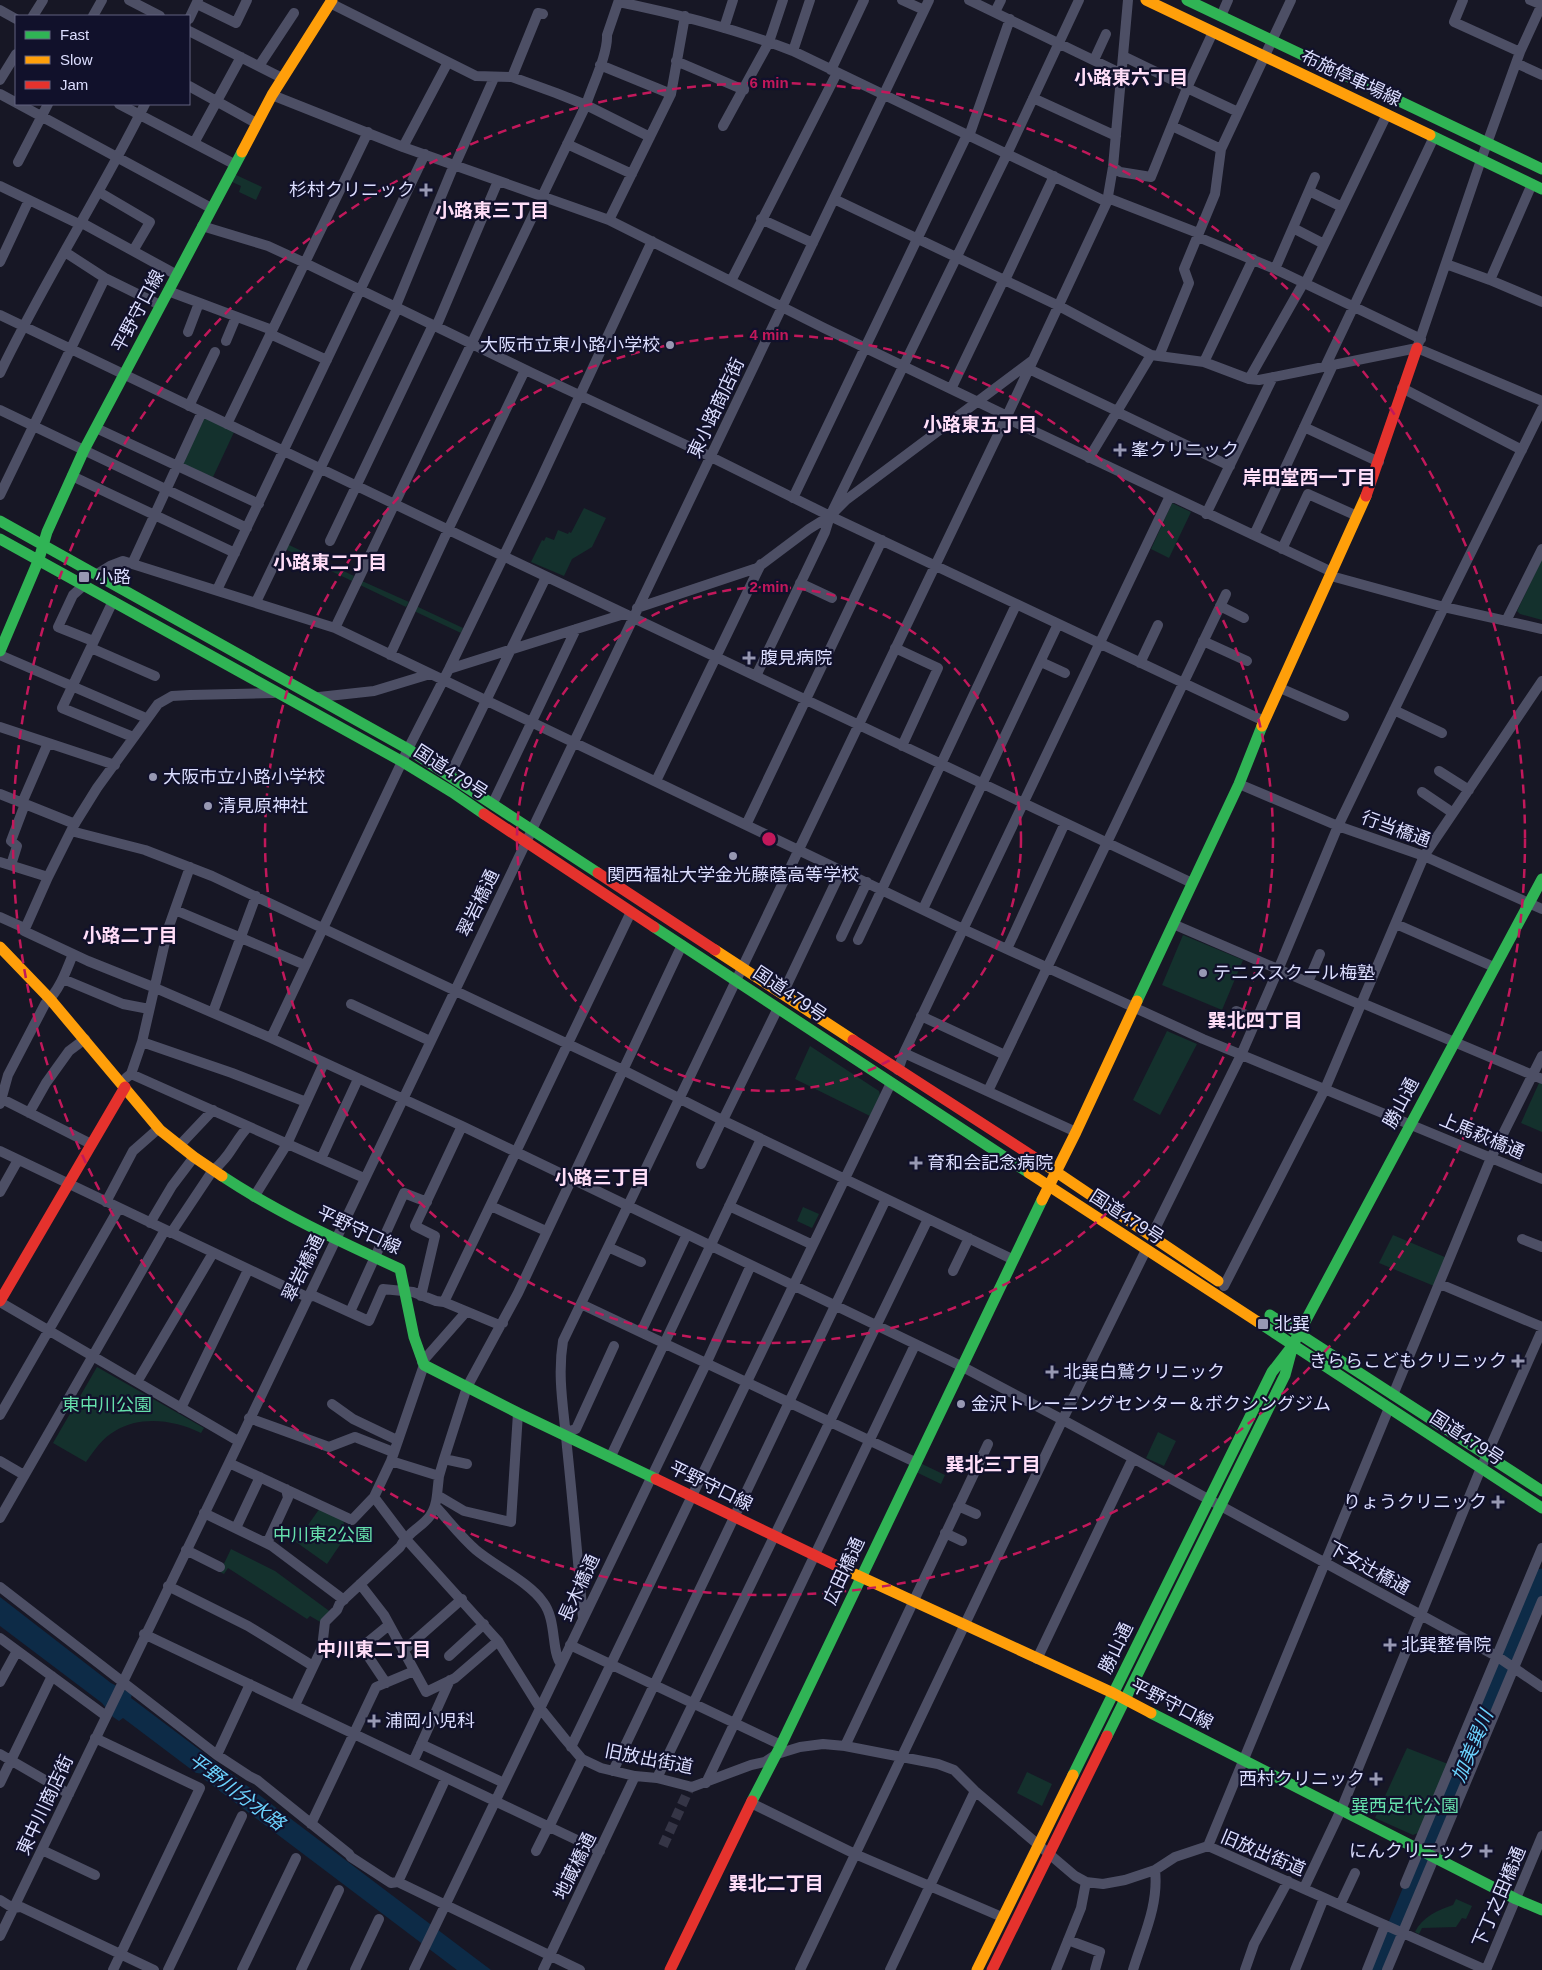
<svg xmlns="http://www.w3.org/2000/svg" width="1542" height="1970" viewBox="0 0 1542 1970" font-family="Arial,'Noto Sans JP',sans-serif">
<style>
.green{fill:#14312d}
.water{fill:#0d2b47}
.pier{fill:#171725}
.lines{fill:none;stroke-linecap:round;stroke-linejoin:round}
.river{stroke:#0d2b47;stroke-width:19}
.street-tunnel{stroke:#353546;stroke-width:10;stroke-dasharray:10 5;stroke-linecap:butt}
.street{stroke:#4d4f65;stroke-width:10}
.fast{stroke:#30b455;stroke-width:11}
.slow{stroke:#ff9f0a;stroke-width:11}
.jam{stroke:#e5322d;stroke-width:11}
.ring{fill:none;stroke:#c2185b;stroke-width:2.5;stroke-dasharray:9 6}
.poi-dot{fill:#9798b3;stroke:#11112b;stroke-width:2}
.labels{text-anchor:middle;stroke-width:4.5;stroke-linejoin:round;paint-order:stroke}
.street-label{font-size:18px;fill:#dcdeff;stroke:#11112b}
.poi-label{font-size:18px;fill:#dcdeff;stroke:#11112b;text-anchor:start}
.park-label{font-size:18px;fill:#66e0ac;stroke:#11112b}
.neighbourhood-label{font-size:19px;font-weight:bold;fill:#ffdef8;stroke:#11112b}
.water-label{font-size:19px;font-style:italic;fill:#6bd3fe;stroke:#11112b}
.centre{fill:#c2185b;stroke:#11112b;stroke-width:2.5}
.ring-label{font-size:15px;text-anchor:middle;font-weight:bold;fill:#c2185b;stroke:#11112b;stroke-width:4.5;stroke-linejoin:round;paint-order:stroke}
</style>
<rect width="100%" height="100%" fill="#171725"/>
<path class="green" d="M 234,174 L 262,187 L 256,200 L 239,192 L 241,186 L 230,181 Z
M 206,417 L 235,430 L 213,477 L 183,464 L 203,418 Z
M 1172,503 L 1191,512 L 1169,558 L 1151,549 Z
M 584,508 L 606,518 L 592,547 L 572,559 L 564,576 L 531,562 L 542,540 L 544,541 L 546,537 L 554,540 L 558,530 L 568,534 L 569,532 L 571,533 Z
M 287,544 L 354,576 L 352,581 L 285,549 Z
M 1542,559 L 1542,620 L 1520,614 L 1517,611 Z
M 362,581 L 409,602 L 406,607 L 360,585 Z
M 416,606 L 463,628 L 461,633 L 414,611 Z
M 1183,935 L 1243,960 L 1222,1010 L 1162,985 Z
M 1167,1031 L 1197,1044 L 1160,1115 L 1133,1100 Z
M 810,1046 L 879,1091 L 880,1095 L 870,1116 L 795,1079 Z
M 1539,1083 L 1542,1084 L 1542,1132 L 1521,1123 Z
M 803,1207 L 819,1214 L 812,1228 L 797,1221 Z
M 1393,1235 L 1447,1258 L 1434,1286 L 1379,1263 Z
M 97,1367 L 204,1428 L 201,1433 C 175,1420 141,1415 115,1431 C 102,1438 94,1451 86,1462 L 53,1443 Z
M 1158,1432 L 1176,1441 L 1164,1466 L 1146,1458 Z
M 920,1463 L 945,1475 L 941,1484 L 916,1472 Z
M 320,1508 L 343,1519 L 346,1536 L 327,1564 L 296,1542 Z
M 231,1549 L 275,1571 L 332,1613 L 322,1623 L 310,1616 L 307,1619 L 228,1568 L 224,1574 L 220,1572 Z
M 1407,1748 L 1448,1764 L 1418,1833 L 1413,1835 L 1375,1818 Z
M 1027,1772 L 1052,1784 L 1042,1806 L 1017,1793 Z
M 1456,1899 L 1472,1906 L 1466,1919 L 1462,1918 L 1456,1927 L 1422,1928 L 1419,1934 L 1415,1932 C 1422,1917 1438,1910 1453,1905 Z"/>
<path class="water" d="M 0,1597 L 111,1683 L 132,1694 L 131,1698 L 491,1970 L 457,1970 L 123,1718 L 119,1721 L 113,1717 L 102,1703 L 0,1626 Z"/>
<path class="pier" d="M 190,1772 L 244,1780 L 252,1786 L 198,1778 Z"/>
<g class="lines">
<path class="river" d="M 1379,1970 L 1542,1578"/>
<path class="street-tunnel" d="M 663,1846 L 690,1787"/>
<path class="street" d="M 129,0 L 160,16
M 902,0 L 924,10
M 969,0 L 1122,74
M 1463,0 L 1454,22 L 1520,52
M 1530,0 L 1542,5
M 619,2 C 678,14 736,29 793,51 L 1107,202
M 330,3 L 448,62 L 403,147
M 197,4 L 236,23 L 247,0
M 0,10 L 16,19
M 995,12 L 1001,0
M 33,16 L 43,0
M 93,16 L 102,0
M 1221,16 L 1228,0
M 189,19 L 198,0
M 724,28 L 733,0
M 189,31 L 282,78
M 793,51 L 810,0
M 1123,56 L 1187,87
M 1094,60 L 1106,34
M 676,61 L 744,90
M 448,62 L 476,76 L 512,77 L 556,93 L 586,105 L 650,137
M 1516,63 L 1542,75
M 600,65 L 671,94 L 609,220
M 259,66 L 294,13
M 831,70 L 864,0
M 512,77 L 538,13 L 543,14
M 0,80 L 16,54
M 189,86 L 256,123
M 1187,88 L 1238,112
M 0,94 L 211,208
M 671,94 L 685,16
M 272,95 L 403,147 L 609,220 L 824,328 L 1003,414 L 1006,418 L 1332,572
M 1033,98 L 1116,136
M 119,104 L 234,164
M 723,126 L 769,42 L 783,0
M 1172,126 L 1221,149
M 969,136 L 1010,19
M 194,143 L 241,57
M 567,144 L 632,174
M 18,162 L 48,104
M 455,165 L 494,78
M 1113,167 L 1120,172 L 1151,177 L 1187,88 L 1213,32
M 0,186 L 81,225
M 1309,191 L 1342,207
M 99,192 L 150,222 L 133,251
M 1108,198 L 1198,233 L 1198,237 L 1275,269 L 1421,339
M 834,199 L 1059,306 L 1151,355 L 1204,362 L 1249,379 L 1259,380 L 1417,348 L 1542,401
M 761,219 L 813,243
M 82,223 L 177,275
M 202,226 L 268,246 L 305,263 L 532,373 L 703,453 L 830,516 L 1264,721
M 1293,228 L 1324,244
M 65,252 L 105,278 L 160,305
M 0,262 L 29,200
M 1446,264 L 1490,280 L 1542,302
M 1275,269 L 1315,177
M 1005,280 L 1054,176
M 1490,280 L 1532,184
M 731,281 L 837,73
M 1305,284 L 1387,114
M 168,291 L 272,330
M 395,308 L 454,165
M 0,315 L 503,556 L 1192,883
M 436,327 L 498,181
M 188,332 L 199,303
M 270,334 L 327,360
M 226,341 L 236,317
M 1417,348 L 1481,160 L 1520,52 L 1542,4
M 1159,356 L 1189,283 L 1184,269 L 1215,194 L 1221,149 L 1291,0
M 1204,362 L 1253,259
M 1325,367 L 1434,137
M 1029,369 L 1117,411
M 0,373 C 44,281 100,195 145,104
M 1249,379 L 1304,282
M 1402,388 L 1522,450
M 951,389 L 1004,279
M 189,406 L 215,352
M 0,410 L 247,528
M 1117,412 L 1230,466
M 227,424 L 368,132
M 1304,427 L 1379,462
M 96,428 L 259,504
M 1089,458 L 1151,355
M 72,476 L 235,553
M 0,495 L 105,278
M 793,498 L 967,135
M 1206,514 L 1273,377
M 1254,535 L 1333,365
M 330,541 L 433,325
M 1282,549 L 1308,494 L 1357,516
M 132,564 L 202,412
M 97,574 L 110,566 L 123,561 L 335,628 L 963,929 L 1203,1039 L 1542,1179
M 1331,576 L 1444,607 L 1542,629
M 800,583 L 832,598
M 84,585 L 73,595 L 58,627 L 93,641
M 217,590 L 425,154
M 113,601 L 62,708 L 133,737
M 256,602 L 397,309
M 1220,606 L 1244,618
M 637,608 L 757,568 L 809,529 L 830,516 L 846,500 L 1033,360
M 1506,621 L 1542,549
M 335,628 L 586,105 C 592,86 608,54 607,35 L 619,0
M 1203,641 L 1247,661
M 91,648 L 155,676
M 895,648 L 938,668 L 902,746
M 0,655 L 146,718
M 390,655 L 448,530 L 525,370
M 1041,662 L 1065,673
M 1140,663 L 1158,625
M 449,669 L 624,614
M 756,676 L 825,532 L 830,516 L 1007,154 L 1079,0
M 1280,688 L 1344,716
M 319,697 L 374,691 L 430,674
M 1394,710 L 1442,733
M 0,727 L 115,765
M 1439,771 L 1469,790
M 450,775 L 546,577
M 656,781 L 761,564
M 1239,784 L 1338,826 L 1424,856 L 1542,909
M 1422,792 L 1453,813
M 0,794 L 75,824
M 22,803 L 48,743
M 493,803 L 576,629
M 746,825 L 882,540
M 71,831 L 145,850 L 212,876 L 623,1070 L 722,1120 L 1012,1259
M 0,862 L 48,877
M 11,865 L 17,846 L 11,841 L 25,804
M 923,909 L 1058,624
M 175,910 L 305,965
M 0,917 L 20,926 L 24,931 L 88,961 L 153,987 L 271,1038 L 462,1126 L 961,1366 L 1063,1420 L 1498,1657 L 1542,1687
M 1173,924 L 1361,1005
M 1396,924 L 1494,967
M 24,931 L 48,877 L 74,825 L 97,788 L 158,704 L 172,696 L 190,695 L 273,693
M 841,937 L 867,882
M 858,940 L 1016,605
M 1007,949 L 1065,823
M 63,979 L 123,1004 L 149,1009
M 1308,982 L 1320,954
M 783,993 L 841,871
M 1362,1003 L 1542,1079
M 351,1004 L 430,1041
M 1236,1011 L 1256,1019
M 213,1012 L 256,896
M 921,1016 L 1005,1055
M 271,1038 L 408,749 L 449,669 L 539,483 L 652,241
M 142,1042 L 232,1073 L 306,1102
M 904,1053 L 1076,1132
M 898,1070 L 904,1053 L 1170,496
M 131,1074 L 364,1178
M 126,1078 L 131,1074 L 142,1042 L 168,929 L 190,867
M 988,1091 L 1226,594
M 2,1099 L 91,1144
M 0,1104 L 8,1075 L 45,1004 C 59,991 66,972 73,954
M 29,1113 L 46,1083 L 69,1051 L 85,1039
M 723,1120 L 778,1008
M 179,1146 L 213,1110
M 0,1151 L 307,1297 L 314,1296 L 369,1321 L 383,1289 L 413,1292 L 436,1301 L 444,1302 L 497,1324 L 503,1323
M 321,1159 L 358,1079
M 701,1164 L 722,1120
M 0,1192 L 18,1160
M 254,1197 L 287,1144 L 324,1063
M 106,1202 L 133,1151 L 158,1129
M 491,1206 L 546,1231
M 729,1206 L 813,1245
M 150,1223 L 172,1186 L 194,1157
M 171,1233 L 213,1170 C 229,1159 235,1140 248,1127
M 1151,1237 L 1241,1055 L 1278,970 L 1338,826 L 1444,607 L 1542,409
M 1522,1239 L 1542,1247
M 608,1247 L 641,1262
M 953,1271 L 969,1238
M 1440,1284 L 1542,1327
M 1224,1286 L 1325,1089 L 1424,856 L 1542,681
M 421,1296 L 435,1236 L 415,1226 L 462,1126
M 0,1302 L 238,1441
M 444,1302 L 631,912
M 581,1304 L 915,1462
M 350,1312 L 404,1193 L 427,1202
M 641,1332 L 687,1234
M 422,1362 L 466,1312
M 137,1382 L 213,1253
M 1393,1395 L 1491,1158 L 1542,1056
M 332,1404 L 353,1419 L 397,1440
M 181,1408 L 248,1270
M 0,1415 L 119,1208
M 249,1418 L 329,1447 L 355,1437 L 393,1452
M 566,1432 L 576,1429 L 614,1346
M 611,1456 L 761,1139
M 444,1459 L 467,1464
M 0,1461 L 24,1475
M 391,1461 L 439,1476
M 229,1463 L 352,1520 L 374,1497 L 391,1461 L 424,1365
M 437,1495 L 439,1476 L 444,1459 L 467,1387 L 518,1293 L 682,945
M 374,1497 L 405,1538 L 498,1641 L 540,1708 L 565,1739 L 582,1759 L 601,1768 L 635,1776 L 657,1778 L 692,1787 L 751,1765 L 765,1762 L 777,1754 L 800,1747 L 823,1744 L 845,1746 L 938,1764 L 954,1770 L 975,1791 L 1048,1853 L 1075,1876 L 1086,1882 L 1103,1884 L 1125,1880 L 1155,1870 L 1175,1857 L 1208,1846 L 1486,1970
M 958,1506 L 976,1514
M 436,1507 C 449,1521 461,1537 476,1550 C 495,1566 529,1582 543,1602 C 557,1620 551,1652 561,1664
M 204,1513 L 272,1546 L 344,1600
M 0,1518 L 165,1230
M 236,1528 L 260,1477
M 945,1533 L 962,1541
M 264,1542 L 269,1539 L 288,1498 L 286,1489
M 186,1550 L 220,1567
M 360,1584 L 384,1615 L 426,1692 L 455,1678 L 498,1641
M 168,1586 L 248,1626 L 313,1666
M 0,1587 L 217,1755 L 249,1776 L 257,1780 L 349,1854 L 351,1857 L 391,1883 L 398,1882 L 580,1970
M 583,1618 C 578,1561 573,1504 567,1447 C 564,1411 557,1377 563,1341 L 1006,418 L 1107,202 L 1113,167 L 1128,0
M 144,1634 C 297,1706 448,1779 600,1851
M 0,1638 L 106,1716
M 570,1645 L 781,1745
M 403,1651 L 462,1599
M 449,1656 L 484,1624
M 1037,1659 L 1133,1458
M 0,1682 L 17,1651
M 386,1683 L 362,1647 L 389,1625
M 295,1705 L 322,1648 L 325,1622 L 337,1610 L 340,1603 L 400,1547 C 412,1524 434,1527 437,1495 L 464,1511 L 511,1522 L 518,1413
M 95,1738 L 200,1788 L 113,1970
M 421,1744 L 504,1783
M 845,1746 L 988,1444
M 571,1747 L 891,1083
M 0,1754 L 69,1794
M 217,1755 L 250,1684
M 413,1762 L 450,1680
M 613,1771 L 886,1199
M 657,1778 L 928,1219
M 0,1783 L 52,1676
M 706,1783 L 915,1345
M 751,1803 L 855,1854 L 1002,1917
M 311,1824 L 376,1687 L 414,1671
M 549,1827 L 582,1759
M 1208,1846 L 1389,1408
M 1417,1847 L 1542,1548
M 42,1850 L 95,1875
M 536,1851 L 548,1827
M 398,1882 L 446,1778
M 1405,1884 L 1420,1848
M 1304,1888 L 1341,1810 L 1481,1468 L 1542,1330
M 0,1900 L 13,1908 L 21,1907 L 154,1970
M 1340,1905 L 1355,1873
M 0,1936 L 229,1463 L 929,0
M 1068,1940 L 1100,1952 L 1095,1970
M 168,1970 L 242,1816
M 242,1970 L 296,1858
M 301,1970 L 339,1890
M 355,1970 L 379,1919
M 414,1970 L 706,1364 L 751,1265
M 543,1970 L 635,1776
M 800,1970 L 1059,1427 L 1146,1250
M 890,1970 L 975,1791
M 1056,1970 L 1081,1908 L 1086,1882
M 1133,1970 C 1143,1937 1159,1905 1155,1870
M 1245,1970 L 1254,1944 L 1288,1881
M 1295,1970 L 1324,1898
M 1367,1970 L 1385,1925
M 1387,1970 L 1542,1601
M 1486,1970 L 1542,1836"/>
<path class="fast" d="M 1187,0 L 1542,169
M 1430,135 L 1542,189
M 0,521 L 408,749 L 598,873
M 0,539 L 403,762 L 452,792 L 484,814
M 0,651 L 39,559 L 47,532 L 84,450 L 242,152
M 654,927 L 1029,1173
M 1137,1001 L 1239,784 L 1262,726
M 222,1176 C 278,1213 339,1241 400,1269 L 414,1337 L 424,1365 L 518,1413 L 656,1479
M 1270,1315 L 1542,1491
M 1258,1322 L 1542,1508
M 1299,1333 L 1542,879
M 1151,1713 L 1516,1899 L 1542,1910
M 1107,1736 L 1285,1375 L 1293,1345 L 1298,1335
M 1073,1775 L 1272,1372 L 1290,1349
M 752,1801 L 781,1745 L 1042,1200"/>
<path class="slow" d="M 1146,0 L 1430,135
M 242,152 L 272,95 L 332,0
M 1262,726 L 1366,496
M 0,947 L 50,999 L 160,1130 L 194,1157 L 222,1176
M 715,950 L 853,1040
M 1040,1161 L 1218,1281
M 1029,1173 L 1258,1322
M 1042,1200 L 1076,1132 L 1137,1001
M 835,1565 L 1113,1693 L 1151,1713
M 977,1970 L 1073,1775"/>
<path class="jam" d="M 1366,496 L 1417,348
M 484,814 L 654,927
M 598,873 L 715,950
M 853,1040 L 1040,1161
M 0,1301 L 125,1087
M 656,1479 L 835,1565
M 670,1970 L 752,1801
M 992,1970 L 1107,1736"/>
</g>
<g class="ring">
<circle cx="769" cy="839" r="252"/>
<circle cx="769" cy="839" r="504"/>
<circle cx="769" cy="839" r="756"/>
</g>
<g class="poi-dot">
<path d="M423.5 182.5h5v5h5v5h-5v5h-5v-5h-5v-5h5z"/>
<circle cx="670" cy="345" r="5"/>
<path d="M1117.5 442.5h5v5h5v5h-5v5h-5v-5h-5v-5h5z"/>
<rect x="78" y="571" width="12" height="12" rx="2.5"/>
<path d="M746.5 650.5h5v5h5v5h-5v5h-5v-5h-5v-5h5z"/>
<circle cx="153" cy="777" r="5"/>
<circle cx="208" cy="806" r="5"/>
<circle cx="733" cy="856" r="5"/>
<circle cx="1203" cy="973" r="5"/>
<path d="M913.5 1155.5h5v5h5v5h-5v5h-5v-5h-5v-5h5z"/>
<rect x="1257" y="1318" width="12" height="12" rx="2.5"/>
<path d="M1515.5 1353.5h5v5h5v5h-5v5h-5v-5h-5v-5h5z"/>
<path d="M1049.5 1364.5h5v5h5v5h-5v5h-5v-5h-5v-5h5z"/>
<circle cx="961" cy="1404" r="5"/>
<path d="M1495.5 1494.5h5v5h5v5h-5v5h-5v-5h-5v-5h5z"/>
<path d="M1387.5 1637.5h5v5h5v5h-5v5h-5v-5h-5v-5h5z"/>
<path d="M371.5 1713.5h5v5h5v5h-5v5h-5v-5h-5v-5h5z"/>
<path d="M1373.5 1771.5h5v5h5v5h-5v5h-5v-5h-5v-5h5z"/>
<path d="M1483.5 1843.5h5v5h5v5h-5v5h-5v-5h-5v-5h5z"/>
</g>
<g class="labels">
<g class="street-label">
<text transform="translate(1351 78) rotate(25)" y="6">布施停車場線</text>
<text transform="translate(138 311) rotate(-62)" y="6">平野守口線</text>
<text transform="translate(716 408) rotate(-65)" y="6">東小路商店街</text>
<text transform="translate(451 772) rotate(33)" y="6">国道479号</text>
<text transform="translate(1396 829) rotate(20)" y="6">行当橋通</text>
<text transform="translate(478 903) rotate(-64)" y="6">翠岩橋通</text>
<text transform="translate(790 994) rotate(34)" y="6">国道479号</text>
<text transform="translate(1401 1103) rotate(-62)" y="6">勝山通</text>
<text transform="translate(1482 1136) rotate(23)" y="6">上馬萩橋通</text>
<text transform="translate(1127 1217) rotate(33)" y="6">国道479号</text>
<text transform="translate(359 1230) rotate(25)" y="6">平野守口線</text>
<text transform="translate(303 1268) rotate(-64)" y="6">翠岩橋通</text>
<text transform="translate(1467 1438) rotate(33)" y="6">国道479号</text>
<text transform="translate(711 1486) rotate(26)" y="6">平野守口線</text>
<text transform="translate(1369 1568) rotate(29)" y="6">下女辻橋通</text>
<text transform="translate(844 1571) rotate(-65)" y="6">広田橋通</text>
<text transform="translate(579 1588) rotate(-65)" y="6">長木橋通</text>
<text transform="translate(1116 1648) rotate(-64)" y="6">勝山通</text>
<text transform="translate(1172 1704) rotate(27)" y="6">平野守口線</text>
<text transform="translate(649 1759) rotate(11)" y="6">旧放出街道</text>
<text transform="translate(45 1805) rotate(-65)" y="6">東中川商店街</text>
<text transform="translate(1263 1853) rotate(23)" y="6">旧放出街道</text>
<text transform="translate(575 1866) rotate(-64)" y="6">地蔵橋通</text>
<text transform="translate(1499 1897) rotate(-67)" y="6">下丁之田橋通</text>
</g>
<g class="poi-label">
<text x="415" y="196" text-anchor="end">杉村クリニック</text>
<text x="660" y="351" text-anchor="end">大阪市立東小路小学校</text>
<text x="1131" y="456">峯クリニック</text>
<text x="95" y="583">小路</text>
<text x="760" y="664">腹見病院</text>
<text x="163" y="783">大阪市立小路小学校</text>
<text x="218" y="812">清見原神社</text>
<text x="733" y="881" text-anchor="middle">関西福祉大学金光藤蔭高等学校</text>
<text x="1213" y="979">テニススクール梅塾</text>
<text x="927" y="1169">育和会記念病院</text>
<text x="1274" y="1330">北巽</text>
<text x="1507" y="1367" text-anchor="end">きららこどもクリニック</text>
<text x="1063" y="1378">北巽白鷲クリニック</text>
<text x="971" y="1410">金沢トレーニングセンター＆ボクシングジム</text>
<text x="1487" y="1508" text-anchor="end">りょうクリニック</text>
<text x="1401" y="1651">北巽整骨院</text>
<text x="385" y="1727">浦岡小児科</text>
<text x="1365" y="1785" text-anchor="end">西村クリニック</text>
<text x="1475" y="1857" text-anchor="end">にんクリニック</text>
</g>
<g class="park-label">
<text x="107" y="1411">東中川公園</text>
<text x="323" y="1541">中川東2公園</text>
<text x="1405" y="1812">巽西足代公園</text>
</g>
<g class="neighbourhood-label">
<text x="1131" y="84">小路東六丁目</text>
<text x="492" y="217">小路東三丁目</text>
<text x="980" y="431">小路東五丁目</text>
<text x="1309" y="484">岸田堂西一丁目</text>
<text x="330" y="569">小路東二丁目</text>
<text x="130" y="942">小路二丁目</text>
<text x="1255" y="1027">巽北四丁目</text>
<text x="602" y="1184">小路三丁目</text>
<text x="993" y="1471">巽北三丁目</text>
<text x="374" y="1656">中川東二丁目</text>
<text x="776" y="1890">巽北二丁目</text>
</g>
<g class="water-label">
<text transform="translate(1472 1746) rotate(-67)" y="7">加美巽川</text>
<text transform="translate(237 1791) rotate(37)" y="7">平野川分水路</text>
</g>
</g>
<circle cx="769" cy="839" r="8" class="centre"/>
<g class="ring-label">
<text x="769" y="88">6 min</text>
<text x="769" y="340">4 min</text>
<text x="769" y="592">2 min</text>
</g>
<rect x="15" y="15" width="175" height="90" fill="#11112b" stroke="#626380"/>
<rect x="25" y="31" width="25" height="8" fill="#30b455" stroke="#626380"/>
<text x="60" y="40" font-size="15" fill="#dcdeff">Fast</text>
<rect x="25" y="56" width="25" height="8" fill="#ff9f0a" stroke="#626380"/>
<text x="60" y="65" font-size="15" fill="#dcdeff">Slow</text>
<rect x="25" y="81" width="25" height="8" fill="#e5322d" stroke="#626380"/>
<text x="60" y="90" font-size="15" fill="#dcdeff">Jam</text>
</svg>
